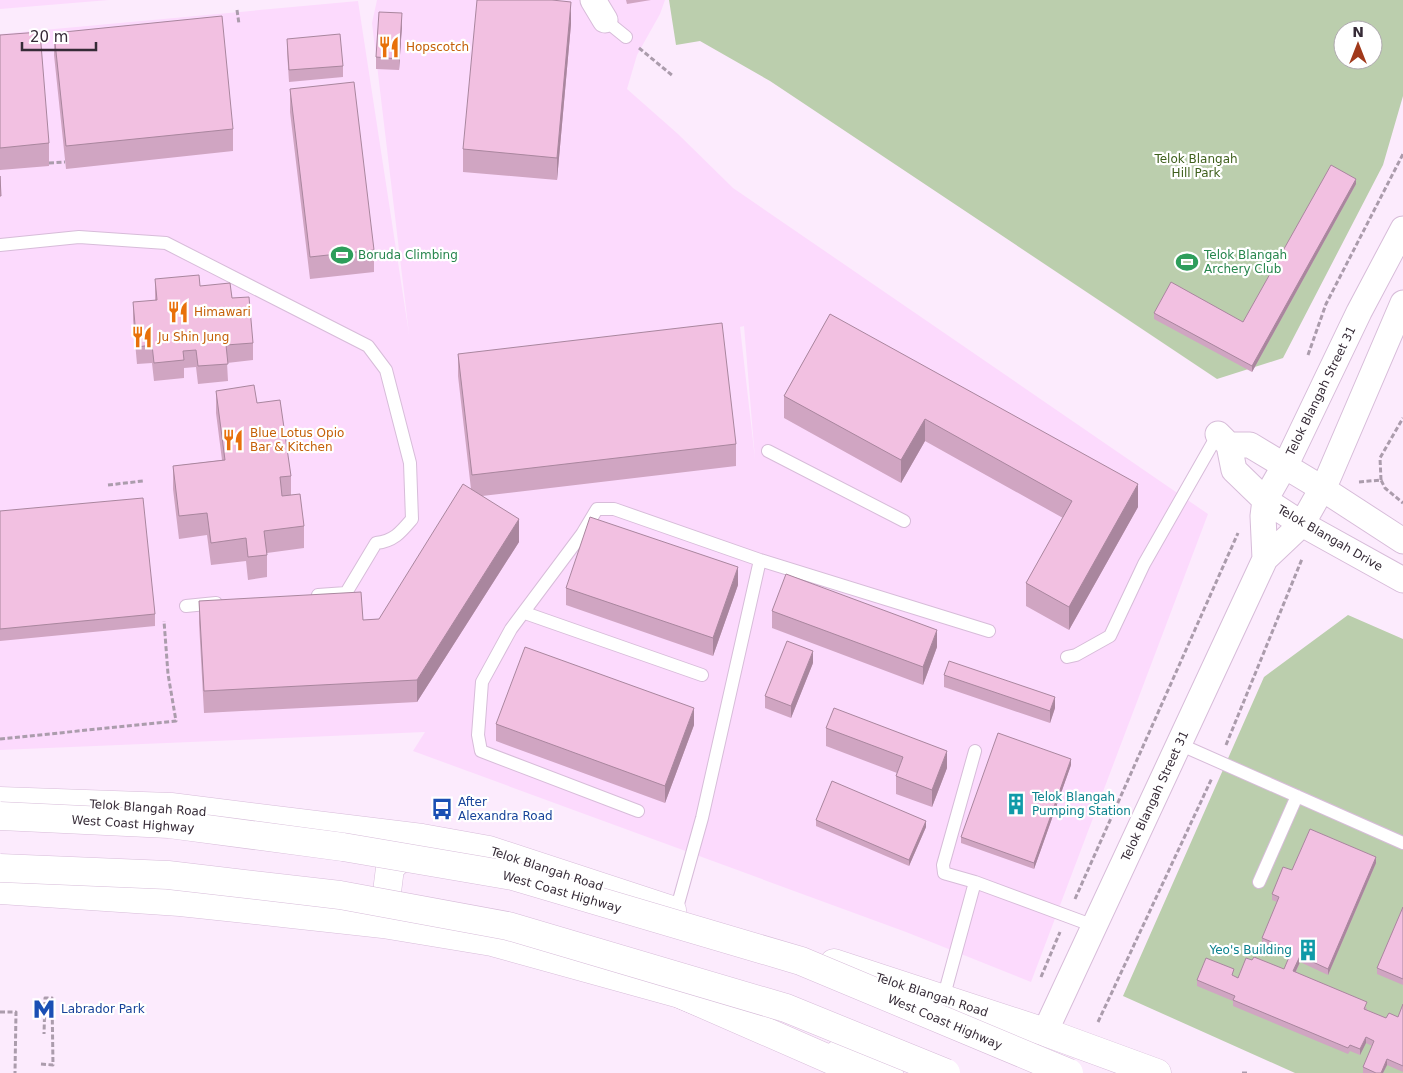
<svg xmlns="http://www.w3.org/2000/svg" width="1403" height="1073" viewBox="0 0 1403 1073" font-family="'DejaVu Sans',sans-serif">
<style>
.built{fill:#fcdafd;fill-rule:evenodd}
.green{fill:#bbcead;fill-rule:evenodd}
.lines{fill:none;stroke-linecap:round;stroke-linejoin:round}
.lane-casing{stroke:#d7bcd9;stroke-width:14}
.street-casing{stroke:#d7bcd9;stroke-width:27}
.primary-casing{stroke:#d7bcd9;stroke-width:29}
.highway-casing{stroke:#d7bcd9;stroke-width:29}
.path{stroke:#ab9cac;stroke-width:3;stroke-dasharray:5 2.5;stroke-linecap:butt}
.lane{stroke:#fff;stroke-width:12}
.street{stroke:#fff;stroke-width:25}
.primary{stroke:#fff;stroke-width:28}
.highway{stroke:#fff;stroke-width:28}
.highway-bridge-casing{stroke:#d7bcd9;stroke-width:29;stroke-linecap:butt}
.highway-bridge{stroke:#fff;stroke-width:28}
.wall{fill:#d0a5c2}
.shaded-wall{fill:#a9869e}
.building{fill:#f2c0e1;stroke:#a9869e}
.labels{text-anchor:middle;stroke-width:4.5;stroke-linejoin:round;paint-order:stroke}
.food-label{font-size:12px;fill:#c56008;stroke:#fff;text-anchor:start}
.park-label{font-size:12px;fill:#3f601d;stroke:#fff}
.leisure-label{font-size:12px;fill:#27864d;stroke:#fff;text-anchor:start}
.street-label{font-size:12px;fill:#362b37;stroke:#fff}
.culture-label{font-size:12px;fill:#0d838f;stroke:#fff;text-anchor:start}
.transit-label{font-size:12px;fill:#164399;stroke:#fff;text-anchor:start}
</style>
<rect width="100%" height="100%" fill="#fcebfd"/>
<path class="built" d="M 0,0 L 109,0 L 0,9 Z
M 377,0 L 665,0 L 660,14 L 637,55 L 627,89 L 678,134 L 733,188 L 1208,514 L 1031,982 L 906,932 L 413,751 L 425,732 L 0,750 L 0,34 L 358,1 L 409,334 L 372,23 ZM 744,326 L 755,459 L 740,327 Z"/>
<path class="green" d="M 669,0 L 1403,0 L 1403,96 L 1383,165 L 1283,358 L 1217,379 L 770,81 L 700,41 L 676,45 ZM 1343,30 L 1373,30 L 1373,60 L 1343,60 Z
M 1348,615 L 1403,639 L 1403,1073 L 1295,1073 L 1123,996 L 1264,677 Z"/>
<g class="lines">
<g class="lane-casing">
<path id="lane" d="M 605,20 L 626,37
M 0,245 L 79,237 L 166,243 L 368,346 L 386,370 L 410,463 L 412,519 C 401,532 394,541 376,543 L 346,593 L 318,595
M 768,451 L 904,521
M 186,606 L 216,603
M 525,613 L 702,675
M 1067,657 L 1076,655 L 1110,636 L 1144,564 L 1218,434
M 1179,744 L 1403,843
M 638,811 L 481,751 L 478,735 L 482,682 L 511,629 L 582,534 L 597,509 L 614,509 L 760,560 L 989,631
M 975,882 L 1094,926
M 1259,882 L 1297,796
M 676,911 L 702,818 L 760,560
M 943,999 L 975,882 L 947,874 L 944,873 L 943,865 L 975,751"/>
</g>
<g class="street-casing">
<path id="street" d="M 593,0 L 605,20
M 1218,434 L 1229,445 L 1234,470 L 1265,500 L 1302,524 L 1403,580
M 1229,445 L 1250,445 L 1323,489 L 1403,541
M 1265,559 L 1263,516 L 1265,500 L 1290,456 L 1359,312 L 1403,229
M 1045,1032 L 1265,559 L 1302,524 L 1328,478 L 1403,303"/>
</g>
<g class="primary-casing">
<path id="primary" d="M 0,801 L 171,807 L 422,838 L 489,850 L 672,910
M 0,890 L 180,902 L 383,924 L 492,942 L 680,994 L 702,1003
M 383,924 L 390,868 L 417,842
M 834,963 L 1045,1032 L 1157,1073
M 838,1054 L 889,1073"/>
</g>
<g class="highway-casing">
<path id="highway" d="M 680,994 L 861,1073"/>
</g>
<path class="path" d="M 237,10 L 239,24
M 639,48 L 673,76
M 49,163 L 65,162
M 1308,355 L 1326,304 L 1403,154
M 1381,480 L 1380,458 L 1403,418
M 1359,482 L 1381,480 L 1385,488 L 1403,503
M 108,485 L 143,481
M 0,739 L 176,721 L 168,674 L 164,621
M 1226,745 L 1302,559
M 1075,899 L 1238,533
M 1041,977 L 1060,932
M 0,1012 L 16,1012 L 15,1073
M 1098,1022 L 1212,778
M 41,1064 L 53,1065 L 52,998 L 45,998 L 44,1034
M 1242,1073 L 1247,1073"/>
<use href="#lane" class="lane"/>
<use href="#street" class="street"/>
<use href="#primary" class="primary"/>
<use href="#highway" class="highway"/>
<g class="highway-bridge-casing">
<path id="highway-bridge" d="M 0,816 L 169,824 L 343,847 L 513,876 L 801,961 L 1069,1073
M 0,868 L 168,875 L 340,895 L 508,926 L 786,1008 L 946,1073"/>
</g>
<use href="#highway-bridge" class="highway-bridge"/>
</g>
<path class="wall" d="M 626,0 L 651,0 L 627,4 Z
M 571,24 L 557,180 L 463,172 L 463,149 Z
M 402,25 L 399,70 L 376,69 L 376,57 Z
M 54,33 L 233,129 L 233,151 L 66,169 L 54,55 Z
M 0,35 L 49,143 L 49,166 L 0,170 Z
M 287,39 L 343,66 L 343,77 L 289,82 L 287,51 Z
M 290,89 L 374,250 L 374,272 L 310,279 L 290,112 Z
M 1356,184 L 1252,372 L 1154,319 L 1154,313 L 1243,322 Z
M 155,279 L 200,286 L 232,298 L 253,343 L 253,360 L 227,363 L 228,381 L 198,384 L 196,367 L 184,368 L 184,378 L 154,381 L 152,363 L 137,364 L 133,320 L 133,302 L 155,301 Z
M 830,314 L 1138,507 L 1069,630 L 1026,606 L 1026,583 L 1063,518 L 925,441 L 901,483 L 784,418 L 784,396 Z
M 458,354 L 736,444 L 736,466 L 482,496 L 519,542 L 417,702 L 204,713 L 199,623 L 199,601 L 363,620 L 379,619 L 471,489 L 458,376 Z
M 216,391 L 257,403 L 291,476 L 291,495 L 304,526 L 304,548 L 267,553 L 267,577 L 248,580 L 246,561 L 211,565 L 207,535 L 179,539 L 173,489 L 173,466 L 222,460 L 216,413 Z
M 0,511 L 155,614 L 155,626 L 0,641 Z
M 738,585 L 713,656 L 566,605 L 566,588 Z
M 772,611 L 937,647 L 923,685 L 772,628 Z
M 813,663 L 791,718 L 765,708 L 765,696 Z
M 944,675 L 1055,708 L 1050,723 L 944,687 Z
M 496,724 L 694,725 L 665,803 L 496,741 Z
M 826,728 L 947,768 L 932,807 L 896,794 L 896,776 L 897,773 L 826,746 Z
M 1071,765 L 1034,869 L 961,843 L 961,837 Z
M 816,820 L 926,827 L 909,866 L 816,826 Z
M 1376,863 L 1328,975 L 1300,962 L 1296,972 L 1367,1008 L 1366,1010 L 1386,1018 L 1398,1017 L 1403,1004 L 1403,1072 L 1387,1065 L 1383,1073 L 1363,1073 L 1363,1067 L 1372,1046 L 1366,1043 L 1360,1055 L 1350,1051 L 1348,1054 L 1233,1006 L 1233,1001 L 1197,986 L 1197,980 L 1234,976 L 1238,978 L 1284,969 L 1290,955 L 1262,944 L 1262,938 L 1277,902 L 1272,900 L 1272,894 L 1292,870 Z
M 1403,907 L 1403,985 L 1377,974 L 1377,968 Z"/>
<path class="shaded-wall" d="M 571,2 L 571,24 L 557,180 L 557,158 Z
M 402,13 L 402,25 L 399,70 L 399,59 Z
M 1356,179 L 1356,184 L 1252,372 L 1252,366 Z
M 925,419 L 925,441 L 901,483 L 901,460 Z
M 1138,484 L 1138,507 L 1069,630 L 1069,607 Z
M 519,519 L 519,542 L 417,702 L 417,680 Z
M 738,567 L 738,585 L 713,656 L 713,638 Z
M 937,630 L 937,647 L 923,685 L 923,667 Z
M 813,651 L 813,663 L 791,718 L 791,706 Z
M 1055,697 L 1055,708 L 1050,723 L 1050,711 Z
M 694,708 L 694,725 L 665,803 L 665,786 Z
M 947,751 L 947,768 L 932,807 L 932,790 Z
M 1071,759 L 1071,765 L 1034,869 L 1034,863 Z
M 926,821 L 926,827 L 909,866 L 909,860 Z
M 1376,857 L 1376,863 L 1328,975 L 1328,969 Z
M 1300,956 L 1300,962 L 1293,977 L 1293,971 Z
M 1366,1037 L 1366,1043 L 1360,1055 L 1360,1049 Z
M 1387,1059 L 1387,1065 L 1383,1073 L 1381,1073 Z"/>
<path class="building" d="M 477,0 L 552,0 L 571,2 L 557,158 L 463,149 Z
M 379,12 L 402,13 L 399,59 L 376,57 Z
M 222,16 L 233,129 L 66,146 L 54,33 Z
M 40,32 L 49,143 L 0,148 L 0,35 Z
M 340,34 L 343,66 L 289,70 L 287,39 Z
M 354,82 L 374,250 L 310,257 L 290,89 Z
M 1331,165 L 1356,179 L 1252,366 L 1154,313 L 1171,282 L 1243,322 Z
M 0,176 L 1,196 L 0,196 Z
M 199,275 L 200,286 L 230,283 L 232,298 L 249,297 L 253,343 L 226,345 L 228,364 L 198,366 L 196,350 L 183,351 L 184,360 L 154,363 L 152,345 L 137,347 L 133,302 L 157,300 L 155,279 Z
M 830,314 L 1138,484 L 1069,607 L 1026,583 L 1072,501 L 925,419 L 901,460 L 784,396 Z
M 722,323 L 736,444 L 472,475 L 458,354 Z
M 254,385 L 257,403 L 280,400 L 291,476 L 280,477 L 282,496 L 300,494 L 304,526 L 264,531 L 267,555 L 248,557 L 246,538 L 211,543 L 207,513 L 179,516 L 173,466 L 225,460 L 216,391 Z
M 463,484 L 519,519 L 417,680 L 204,691 L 199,601 L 361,592 L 363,620 L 379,619 Z
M 143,498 L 155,614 L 0,629 L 0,511 Z
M 590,517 L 738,567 L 713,638 L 566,588 Z
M 786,574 L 937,630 L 923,667 L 772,611 Z
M 787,641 L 813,651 L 791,706 L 765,696 Z
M 525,647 L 694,708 L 665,786 L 496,724 Z
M 949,661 L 1055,697 L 1050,711 L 944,675 Z
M 834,708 L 947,751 L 932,790 L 896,776 L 903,757 L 826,728 Z
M 998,733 L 1071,759 L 1034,863 L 961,837 Z
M 832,781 L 926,821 L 909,860 L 816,820 Z
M 1310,829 L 1376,857 L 1328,969 L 1300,956 L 1293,971 L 1367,1002 L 1364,1009 L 1386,1018 L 1389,1013 L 1398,1017 L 1403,1004 L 1403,1066 L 1387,1059 L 1381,1073 L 1376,1073 L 1363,1067 L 1374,1041 L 1366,1037 L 1360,1049 L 1350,1045 L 1348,1048 L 1233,1000 L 1235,996 L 1197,980 L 1206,958 L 1234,969 L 1232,975 L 1238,978 L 1246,958 L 1252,960 L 1254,957 L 1284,969 L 1292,950 L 1262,938 L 1279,897 L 1272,894 L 1283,867 L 1292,870 Z
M 1403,907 L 1403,979 L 1377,968 Z"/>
<defs>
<g id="restaurant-bare" transform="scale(1.725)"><path d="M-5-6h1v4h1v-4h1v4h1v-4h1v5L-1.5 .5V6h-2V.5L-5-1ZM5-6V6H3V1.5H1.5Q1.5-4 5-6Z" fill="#e8710a" stroke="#fff" stroke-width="2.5" paint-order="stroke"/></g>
<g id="stadium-bare" transform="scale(1.725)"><path d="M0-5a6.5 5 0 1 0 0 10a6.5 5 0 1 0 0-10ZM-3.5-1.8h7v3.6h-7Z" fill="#2e9e5b" stroke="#fff" stroke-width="2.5" paint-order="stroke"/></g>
<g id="building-bare" transform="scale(1.725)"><path d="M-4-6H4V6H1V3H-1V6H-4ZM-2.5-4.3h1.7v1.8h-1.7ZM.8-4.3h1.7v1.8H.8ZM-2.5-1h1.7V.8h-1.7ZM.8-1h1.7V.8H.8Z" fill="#0f9aa8" stroke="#fff" stroke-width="2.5" paint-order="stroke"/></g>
<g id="bus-bare" transform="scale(1.725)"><path d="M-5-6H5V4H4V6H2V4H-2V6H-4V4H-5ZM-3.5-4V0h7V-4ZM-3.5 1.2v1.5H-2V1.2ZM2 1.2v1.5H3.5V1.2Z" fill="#1a4fb4" stroke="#fff" stroke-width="2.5" paint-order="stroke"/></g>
<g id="metro-bare" transform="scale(1.725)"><path d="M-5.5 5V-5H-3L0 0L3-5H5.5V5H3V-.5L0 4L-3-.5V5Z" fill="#1a4fb4" stroke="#fff" stroke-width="2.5" paint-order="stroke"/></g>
</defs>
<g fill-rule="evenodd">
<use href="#restaurant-bare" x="389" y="47"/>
<use href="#stadium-bare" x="342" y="255"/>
<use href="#stadium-bare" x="1187" y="262"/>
<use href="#restaurant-bare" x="178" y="312"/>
<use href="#restaurant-bare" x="142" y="337"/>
<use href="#restaurant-bare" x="233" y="440"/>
<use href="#building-bare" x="1016" y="804"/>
<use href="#bus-bare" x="442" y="809"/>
<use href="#building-bare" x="1308" y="950"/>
<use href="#metro-bare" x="44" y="1009"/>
</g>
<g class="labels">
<g class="food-label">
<text x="406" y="51">Hopscotch</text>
<text x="194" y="316">Himawari</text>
<text x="158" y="341">Ju Shin Jung</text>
<text x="250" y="437">Blue Lotus Opio<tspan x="250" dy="14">Bar &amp; Kitchen</tspan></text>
</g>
<g class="park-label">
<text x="1196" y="163">Telok Blangah<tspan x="1196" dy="14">Hill Park</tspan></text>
</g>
<g class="leisure-label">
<text x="358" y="259">Boruda Climbing</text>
<text x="1204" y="259">Telok Blangah<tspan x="1204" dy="14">Archery Club</tspan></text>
</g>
<g class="street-label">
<text transform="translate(1321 391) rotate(-64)" y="4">Telok Blangah Street 31</text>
<text transform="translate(1330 538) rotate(30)" y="4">Telok Blangah Drive</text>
<text transform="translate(1155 796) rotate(-65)" y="4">Telok Blangah Street 31</text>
<text transform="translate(148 808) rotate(4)" y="4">Telok Blangah Road</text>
<text transform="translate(133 824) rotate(4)" y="4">West Coast Highway</text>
<text transform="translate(547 869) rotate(18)" y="4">Telok Blangah Road</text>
<text transform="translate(562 892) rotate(16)" y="4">West Coast Highway</text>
<text transform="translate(932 995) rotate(18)" y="4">Telok Blangah Road</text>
<text transform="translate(945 1022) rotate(23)" y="4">West Coast Highway</text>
</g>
<g class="culture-label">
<text x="1032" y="801">Telok Blangah<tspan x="1032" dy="14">Pumping Station</tspan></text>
<text x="1292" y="954" text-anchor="end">Yeo's Building</text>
</g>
<g class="transit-label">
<text x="458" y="806">After<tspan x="458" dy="14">Alexandra Road</tspan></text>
<text x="61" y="1013">Labrador Park</text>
</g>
</g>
<g transform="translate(1358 45)"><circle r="24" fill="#ffffff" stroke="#afaaaf"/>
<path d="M0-4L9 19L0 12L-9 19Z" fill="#a1391b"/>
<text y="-8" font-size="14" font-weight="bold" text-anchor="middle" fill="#362b37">N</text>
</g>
<path d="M22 42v8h74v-8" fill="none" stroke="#362b37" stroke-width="2.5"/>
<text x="30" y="42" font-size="15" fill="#362b37" stroke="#ffffff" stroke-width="4" paint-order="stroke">20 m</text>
</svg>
